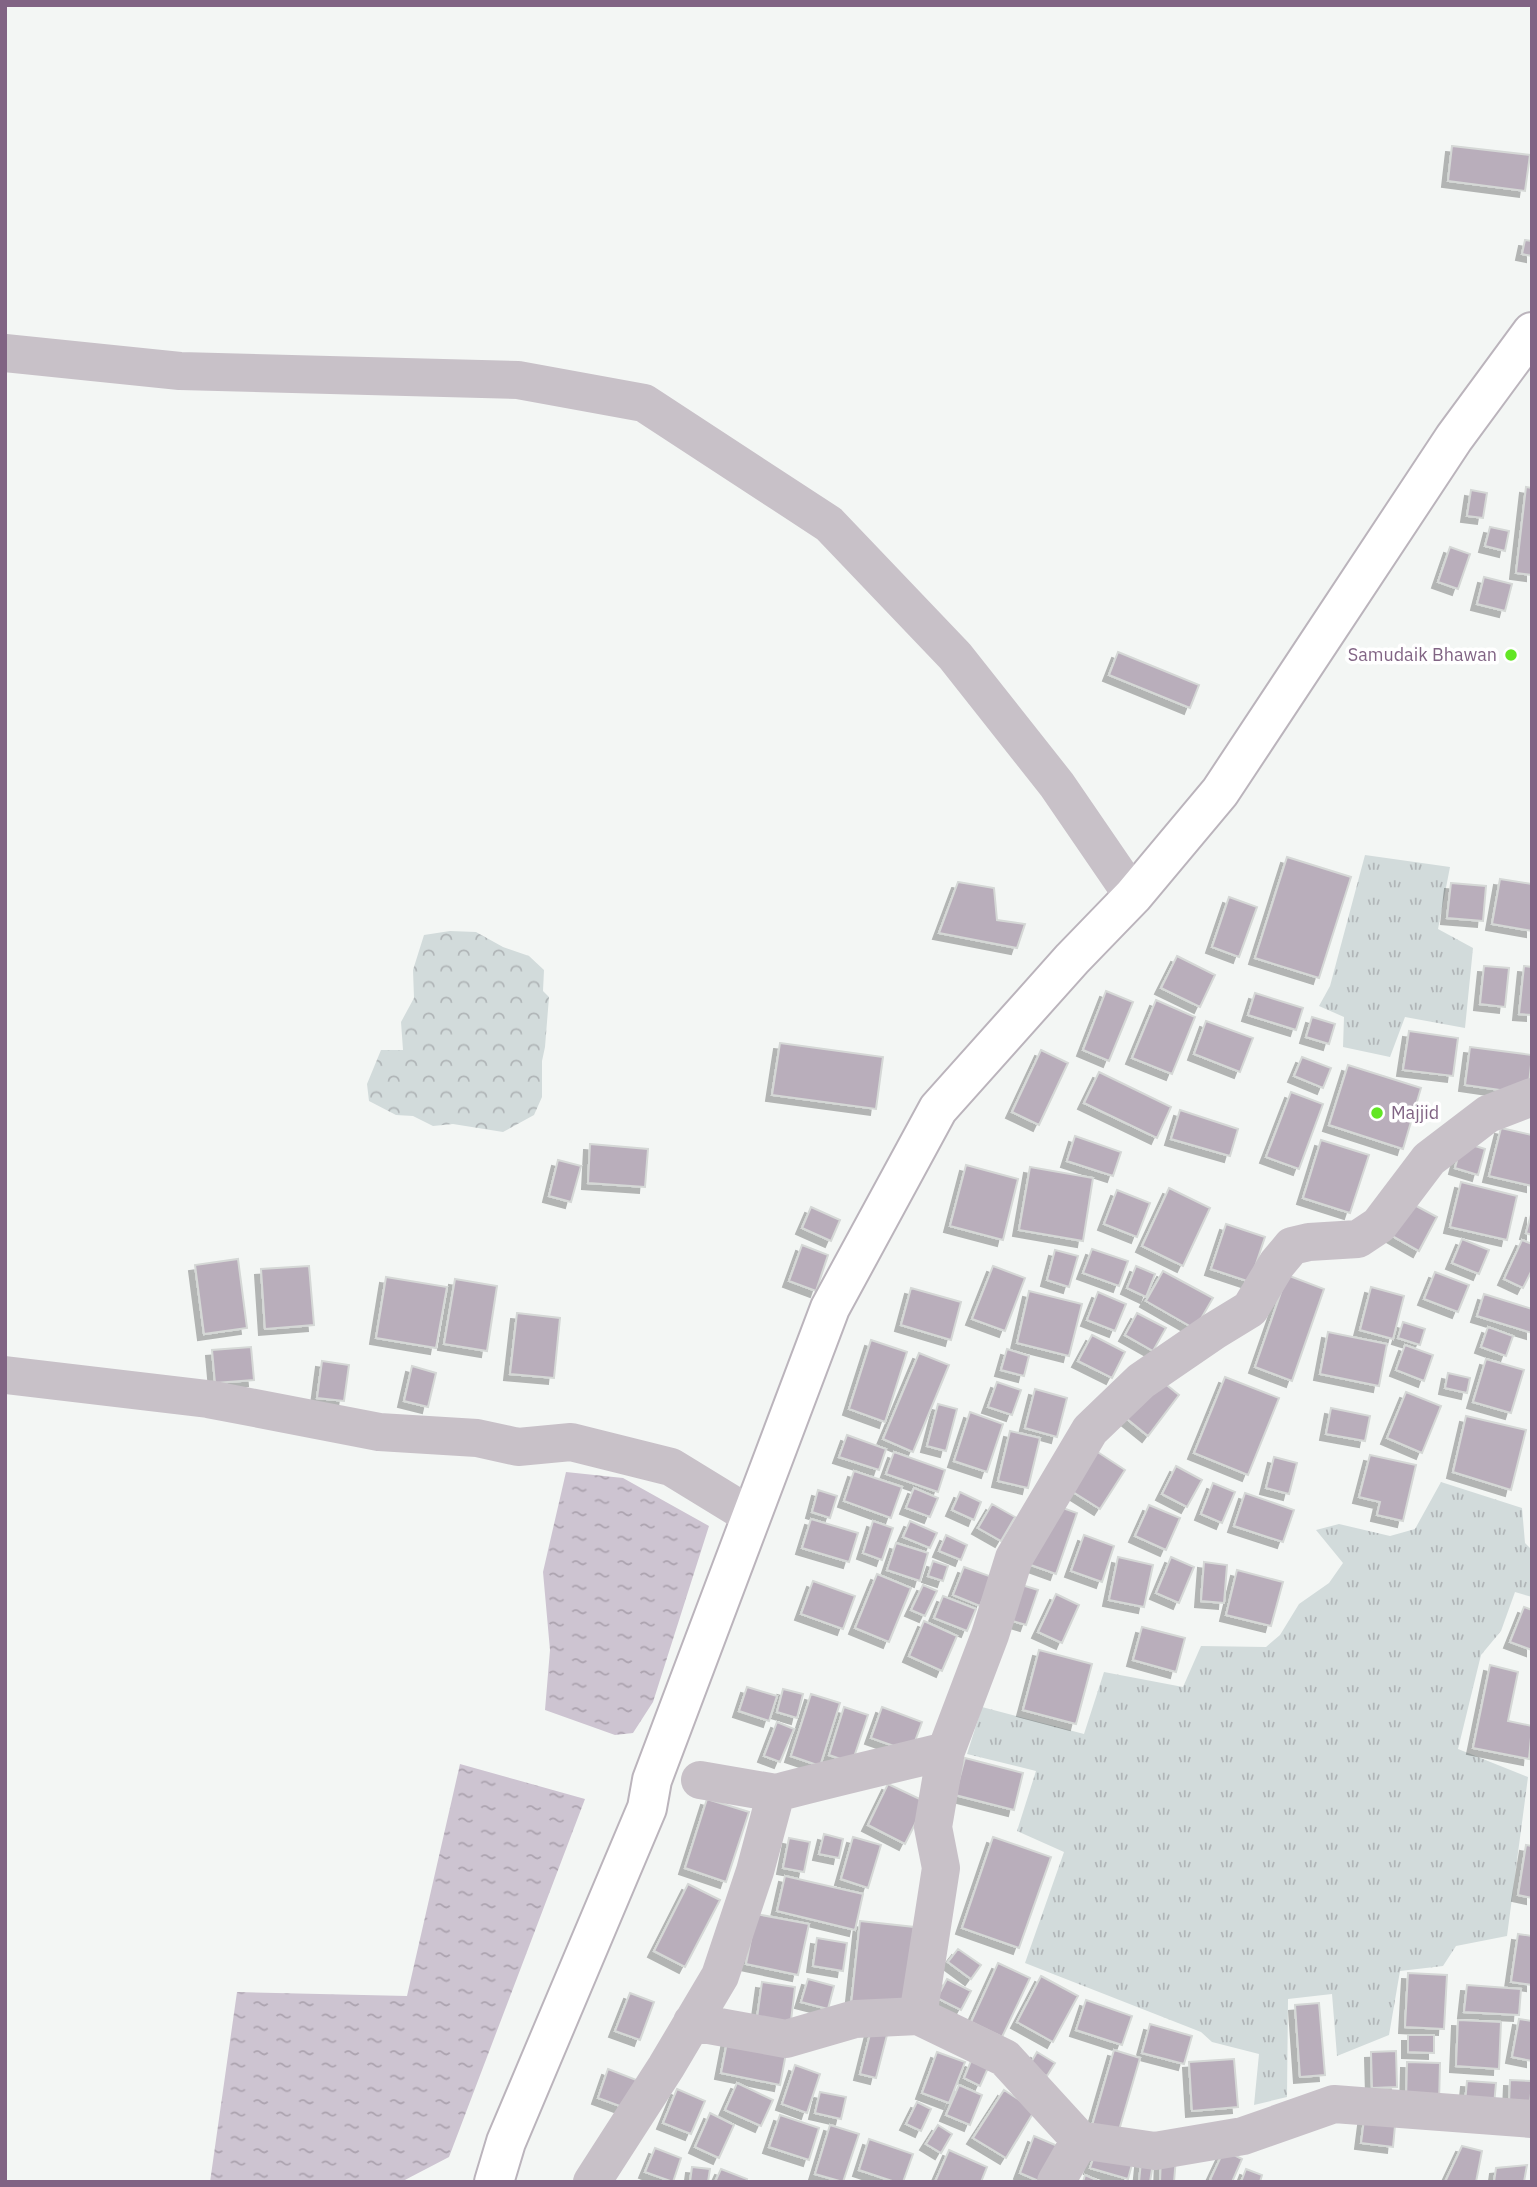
<svg xmlns="http://www.w3.org/2000/svg" width="1537" height="2187" viewBox="0 0 1537 2187" font-family="'IBM Plex Sans',sans-serif">
<style>
.grass{fill:url(#grass-tufts)}
.forest{fill:url(#forest-crowns)}
.water{fill:url(#water-ripples)}
.building{fill:#b9aebb;stroke:#d5d8d6;stroke-width:2;filter:url(#shadow)}
.lines{fill:none;stroke-linecap:round;stroke-linejoin:round}
.major-casing{stroke:#bbb4bc;stroke-width:42}
.minor{stroke:#c8c1c8;stroke-width:38}
.major{stroke:#fff;stroke-width:38}
.poi-dot{fill:#62e623;stroke:#fff;stroke-width:2.5}
.labels{text-anchor:middle;stroke-width:7;stroke-linejoin:round;paint-order:stroke}
.poi-label{font-size:18px;fill:#816484;stroke:#fff;text-anchor:end}
</style>
<defs>
<pattern id="grass-tufts" width="24" height="20" patternUnits="userSpaceOnUse" patternTransform="scale(1.75)"><rect width="24" height="20" fill="#d2dbdb"/><path d="M3 7l-1-3M5 7V3M7 7l1-3M15 17l-1-3M17 17v-4M19 17l1-3" fill="none" stroke="#b0b5b7"/></pattern>
<pattern id="forest-crowns" width="20" height="18" patternUnits="userSpaceOnUse" patternTransform="scale(1.75)"><rect width="20" height="18" fill="#d2dbdb"/><path d="M2 6a3 3 0 1 1 6 0M12 15a3 3 0 1 1 6 0" fill="none" stroke="#b0b5b7"/></pattern>
<pattern id="water-ripples" width="26" height="14" patternUnits="userSpaceOnUse" patternTransform="scale(1.75)"><rect width="26" height="14" fill="#cdc4d1"/><path d="M2 4q2-2 4 0t4 0M15 11q2-2 4 0t4 0" fill="none" stroke="#aca3af"/></pattern>
<filter id="shadow"><feDropShadow dx="-6" dy="6" stdDeviation="0" flood-color="#0004"/></filter>
</defs>
<rect width="100%" height="100%" fill="#f3f6f4"/>
<path class="grass" d="M 1365,855 L 1450,867 L 1438,929 L 1473,948 L 1465,1028 L 1405,1017 L 1390,1057 L 1343,1047 L 1344,1017 L 1319,1006 L 1330,986 Z
M 1441,1482 L 1522,1508 L 1525,1543 L 1532,1550 L 1532,1597 L 1515,1592 L 1501,1631 L 1481,1655 L 1458,1749 L 1528,1777 L 1507,1936 L 1456,1946 L 1443,1966 L 1400,1971 L 1389,2035 L 1337,2056 L 1332,1994 L 1288,1999 L 1287,2097 L 1254,2105 L 1259,2054 L 1212,2042 L 1201,2032 L 1025,1963 L 1064,1852 L 1017,1831 L 1036,1771 L 967,1754 L 982,1707 L 1084,1734 L 1104,1672 L 1183,1687 L 1201,1646 L 1266,1647 L 1280,1635 L 1299,1604 L 1329,1583 L 1343,1563 L 1316,1530 L 1339,1524 L 1390,1536 L 1415,1529 Z"/>
<path class="forest" d="M 450,931 L 476,932 L 503,947 L 529,956 L 544,970 L 543,991 L 549,997 L 545,1047 L 542,1061 L 542,1097 L 534,1115 L 503,1132 L 453,1124 L 433,1126 L 413,1116 L 396,1115 L 369,1101 L 367,1084 L 381,1050 L 403,1050 L 401,1022 L 414,998 L 413,970 L 424,935 Z"/>
<path class="water" d="M 566,1472 L 623,1478 L 709,1526 L 653,1702 L 633,1733 L 615,1735 L 545,1710 L 550,1650 L 543,1572 Z
M 460,1764 L 585,1799 L 449,2157 L 401,2182 L 210,2182 L 237,1992 L 407,1996 Z"/>
<path class="building" d="M 1452,146 L 1530,155 L 1525,191 L 1448,181 Z
M 1525,240 L 1532,241 L 1532,256 L 1522,254 Z
M 1526,487 L 1532,488 L 1532,575 L 1516,573 Z
M 1471,490 L 1487,493 L 1483,518 L 1467,516 Z
M 1490,527 L 1509,531 L 1505,551 L 1485,546 Z
M 1450,547 L 1470,554 L 1458,589 L 1438,582 Z
M 1484,577 L 1512,584 L 1505,611 L 1477,604 Z
M 1118,652 L 1199,685 L 1190,708 L 1109,675 Z
M 1287,857 L 1351,877 L 1319,978 L 1255,958 Z
M 1500,879 L 1532,884 L 1532,931 L 1492,924 Z
M 958,882 L 994,888 L 997,920 L 1025,924 L 1017,948 L 939,933 Z
M 1451,883 L 1486,886 L 1483,921 L 1447,918 Z
M 1229,897 L 1257,907 L 1239,957 L 1212,947 Z
M 1177,956 L 1215,975 L 1200,1007 L 1161,988 Z
M 1484,966 L 1509,968 L 1505,1007 L 1480,1004 Z
M 1524,966 L 1532,967 L 1532,1015 L 1519,1014 Z
M 1106,991 L 1133,1002 L 1109,1061 L 1083,1050 Z
M 1255,993 L 1303,1008 L 1296,1030 L 1248,1015 Z
M 1156,1000 L 1195,1017 L 1172,1074 L 1132,1058 Z
M 1312,1017 L 1335,1024 L 1329,1044 L 1306,1037 Z
M 1206,1021 L 1253,1038 L 1240,1072 L 1194,1054 Z
M 1409,1031 L 1458,1038 L 1453,1076 L 1403,1070 Z
M 780,1043 L 883,1057 L 876,1109 L 772,1095 Z
M 1470,1047 L 1532,1055 L 1528,1094 L 1465,1085 Z
M 1041,1050 L 1068,1063 L 1039,1125 L 1012,1112 Z
M 1302,1057 L 1331,1068 L 1323,1088 L 1294,1076 Z
M 1348,1065 L 1421,1088 L 1403,1149 L 1329,1125 Z
M 1099,1072 L 1171,1107 L 1157,1138 L 1084,1103 Z
M 1291,1092 L 1323,1104 L 1299,1169 L 1266,1157 Z
M 1180,1110 L 1238,1129 L 1230,1156 L 1171,1139 Z
M 1501,1128 L 1532,1135 L 1532,1186 L 1489,1176 Z
M 1075,1136 L 1121,1152 L 1113,1176 L 1067,1161 Z
M 1321,1140 L 1369,1155 L 1350,1213 L 1303,1198 Z
M 1462,1142 L 1485,1149 L 1478,1175 L 1455,1168 Z
M 590,1144 L 648,1149 L 645,1187 L 588,1183 Z
M 558,1160 L 581,1166 L 571,1202 L 549,1196 Z
M 966,1165 L 1018,1179 L 1003,1240 L 950,1226 Z
M 1030,1167 L 1093,1178 L 1083,1241 L 1019,1230 Z
M 1461,1182 L 1517,1196 L 1507,1240 L 1450,1227 Z
M 1169,1188 L 1210,1208 L 1183,1266 L 1142,1246 Z
M 1117,1190 L 1150,1203 L 1137,1237 L 1104,1224 Z
M 1407,1201 L 1437,1217 L 1419,1251 L 1389,1234 Z
M 811,1207 L 840,1220 L 831,1241 L 802,1228 Z
M 1532,1211 L 1532,1235 L 1526,1233 Z
M 1226,1224 L 1265,1237 L 1250,1282 L 1211,1269 Z
M 1462,1239 L 1489,1250 L 1479,1274 L 1452,1263 Z
M 1522,1240 L 1532,1244 L 1532,1270 L 1523,1288 L 1504,1279 Z
M 802,1245 L 828,1255 L 816,1291 L 789,1281 Z
M 1092,1249 L 1128,1261 L 1119,1286 L 1083,1273 Z
M 1055,1250 L 1078,1256 L 1069,1287 L 1047,1280 Z
M 238,1259 L 247,1328 L 204,1334 L 195,1265 Z
M 309,1266 L 314,1325 L 265,1329 L 261,1269 Z
M 993,1266 L 1025,1278 L 1005,1331 L 972,1319 Z
M 1136,1266 L 1155,1274 L 1146,1297 L 1127,1288 Z
M 1163,1271 L 1213,1298 L 1195,1329 L 1146,1301 Z
M 1435,1272 L 1469,1285 L 1458,1312 L 1424,1299 Z
M 1287,1275 L 1324,1289 L 1292,1381 L 1255,1367 Z
M 386,1277 L 447,1287 L 436,1348 L 376,1338 Z
M 455,1279 L 497,1286 L 487,1351 L 444,1344 Z
M 1371,1287 L 1404,1296 L 1393,1339 L 1360,1330 Z
M 911,1288 L 961,1302 L 951,1340 L 901,1325 Z
M 1029,1291 L 1082,1304 L 1069,1356 L 1017,1343 Z
M 1098,1292 L 1126,1304 L 1115,1331 L 1087,1320 Z
M 1484,1294 L 1532,1309 L 1532,1333 L 1477,1316 Z
M 517,1313 L 560,1318 L 554,1378 L 510,1374 Z
M 1137,1313 L 1166,1328 L 1153,1351 L 1125,1335 Z
M 1403,1322 L 1425,1329 L 1420,1345 L 1398,1338 Z
M 1488,1327 L 1513,1336 L 1506,1356 L 1481,1347 Z
M 1328,1332 L 1387,1344 L 1379,1386 L 1320,1374 Z
M 1092,1335 L 1125,1352 L 1112,1378 L 1078,1361 Z
M 871,1340 L 907,1352 L 885,1422 L 849,1409 Z
M 1405,1345 L 1433,1355 L 1424,1381 L 1396,1370 Z
M 251,1347 L 254,1380 L 215,1383 L 212,1350 Z
M 1007,1349 L 1029,1356 L 1024,1376 L 1001,1370 Z
M 919,1353 L 949,1365 L 913,1452 L 883,1439 Z
M 1486,1359 L 1524,1370 L 1511,1413 L 1473,1402 Z
M 322,1361 L 349,1365 L 344,1401 L 317,1398 Z
M 412,1366 L 436,1373 L 428,1407 L 404,1401 Z
M 1448,1373 L 1470,1378 L 1467,1393 L 1445,1388 Z
M 1153,1374 L 1179,1395 L 1148,1436 L 1121,1414 Z
M 1225,1377 L 1279,1398 L 1248,1475 L 1194,1453 Z
M 997,1382 L 1021,1390 L 1012,1415 L 988,1407 Z
M 1035,1389 L 1067,1398 L 1057,1437 L 1025,1428 Z
M 1406,1392 L 1441,1406 L 1422,1453 L 1387,1438 Z
M 938,1404 L 957,1409 L 946,1451 L 927,1446 Z
M 1331,1408 L 1370,1416 L 1365,1441 L 1326,1434 Z
M 970,1412 L 1003,1424 L 987,1472 L 954,1461 Z
M 1466,1416 L 1526,1430 L 1511,1490 L 1453,1472 Z
M 1010,1431 L 1040,1438 L 1028,1488 L 998,1481 Z
M 847,1435 L 886,1449 L 879,1470 L 839,1457 Z
M 1090,1447 L 1125,1470 L 1100,1509 L 1065,1487 Z
M 894,1452 L 945,1470 L 938,1492 L 886,1474 Z
M 1370,1455 L 1416,1465 L 1403,1521 L 1377,1515 L 1380,1502 L 1359,1497 Z
M 1274,1457 L 1297,1463 L 1289,1494 L 1266,1488 Z
M 1176,1466 L 1202,1480 L 1187,1507 L 1162,1494 Z
M 854,1471 L 902,1487 L 891,1518 L 844,1501 Z
M 1213,1483 L 1235,1492 L 1222,1523 L 1201,1514 Z
M 914,1488 L 938,1498 L 930,1517 L 906,1508 Z
M 818,1490 L 837,1496 L 830,1518 L 812,1512 Z
M 960,1492 L 981,1502 L 974,1520 L 952,1510 Z
M 1245,1493 L 1294,1510 L 1283,1542 L 1234,1526 Z
M 1049,1503 L 1077,1513 L 1056,1574 L 1028,1564 Z
M 992,1504 L 1015,1517 L 1001,1541 L 978,1528 Z
M 1149,1505 L 1180,1518 L 1166,1550 L 1135,1536 Z
M 811,1519 L 858,1533 L 849,1562 L 802,1548 Z
M 873,1521 L 893,1528 L 882,1560 L 863,1553 Z
M 910,1521 L 937,1533 L 930,1548 L 903,1537 Z
M 946,1535 L 967,1545 L 961,1560 L 939,1551 Z
M 1084,1535 L 1114,1546 L 1102,1582 L 1071,1571 Z
M 896,1543 L 928,1553 L 920,1581 L 887,1570 Z
M 1118,1557 L 1153,1565 L 1144,1607 L 1109,1600 Z
M 1171,1557 L 1194,1567 L 1179,1603 L 1156,1593 Z
M 933,1561 L 948,1566 L 943,1581 L 928,1576 Z
M 1204,1562 L 1227,1565 L 1224,1603 L 1201,1601 Z
M 964,1567 L 992,1577 L 980,1606 L 953,1595 Z
M 1237,1570 L 1283,1582 L 1271,1626 L 1226,1615 Z
M 877,1574 L 911,1588 L 889,1642 L 855,1628 Z
M 813,1581 L 855,1596 L 843,1629 L 801,1614 Z
M 1015,1583 L 1038,1590 L 1026,1625 L 1003,1618 Z
M 923,1585 L 937,1591 L 925,1616 L 911,1610 Z
M 1056,1594 L 1079,1605 L 1062,1643 L 1038,1632 Z
M 943,1596 L 976,1609 L 967,1631 L 934,1618 Z
M 1524,1607 L 1532,1610 L 1532,1650 L 1510,1642 Z
M 924,1621 L 957,1636 L 942,1671 L 909,1656 Z
M 1142,1627 L 1185,1638 L 1176,1672 L 1133,1660 Z
M 1039,1650 L 1092,1664 L 1076,1724 L 1023,1710 Z
M 1490,1665 L 1518,1672 L 1508,1721 L 1532,1726 L 1529,1759 L 1473,1748 Z
M 747,1687 L 777,1696 L 769,1721 L 739,1711 Z
M 783,1689 L 803,1694 L 797,1718 L 777,1712 Z
M 811,1694 L 840,1703 L 820,1766 L 791,1756 Z
M 844,1707 L 868,1715 L 852,1763 L 829,1755 Z
M 882,1707 L 922,1722 L 911,1752 L 871,1738 Z
M 777,1722 L 794,1729 L 780,1762 L 764,1756 Z
M 965,1758 L 1023,1773 L 1014,1810 L 955,1795 Z
M 888,1784 L 926,1802 L 905,1844 L 868,1825 Z
M 707,1799 L 749,1812 L 726,1882 L 685,1868 Z
M 824,1834 L 843,1839 L 839,1858 L 819,1854 Z
M 853,1837 L 881,1845 L 868,1888 L 841,1879 Z
M 993,1837 L 1051,1857 L 1019,1948 L 962,1928 Z
M 789,1838 L 810,1842 L 804,1872 L 783,1868 Z
M 1526,1845 L 1532,1846 L 1532,1898 L 1518,1895 Z
M 785,1876 L 863,1894 L 855,1930 L 777,1911 Z
M 688,1884 L 720,1900 L 685,1967 L 654,1951 Z
M 756,1914 L 809,1924 L 798,1975 L 746,1964 Z
M 860,1921 L 914,1927 L 905,2011 L 851,2005 Z
M 1518,1934 L 1532,1936 L 1532,1985 L 1511,1982 Z
M 817,1938 L 847,1943 L 843,1971 L 813,1966 Z
M 958,1949 L 981,1965 L 971,1979 L 948,1962 Z
M 998,1963 L 1030,1978 L 1002,2037 L 971,2022 Z
M 1408,1973 L 1447,1975 L 1444,2029 L 1405,2027 Z
M 1041,1976 L 1078,1996 L 1053,2042 L 1017,2022 Z
M 808,1979 L 834,1986 L 828,2009 L 801,2002 Z
M 947,1979 L 971,1991 L 961,2010 L 937,1998 Z
M 762,1982 L 795,1987 L 790,2029 L 756,2025 Z
M 1467,1985 L 1521,1989 L 1519,2015 L 1464,2012 Z
M 630,1993 L 654,2002 L 640,2040 L 615,2031 Z
M 1086,2000 L 1132,2016 L 1122,2045 L 1076,2030 Z
M 1319,2003 L 1325,2075 L 1300,2077 L 1295,2005 Z
M 1519,2019 L 1532,2021 L 1532,2061 L 1512,2057 Z
M 1458,2020 L 1501,2022 L 1499,2069 L 1456,2066 Z
M 1150,2024 L 1192,2036 L 1184,2064 L 1142,2053 Z
M 871,2030 L 887,2035 L 876,2078 L 860,2074 Z
M 1408,2035 L 1434,2035 L 1434,2053 L 1408,2052 Z
M 728,2037 L 787,2048 L 780,2085 L 721,2073 Z
M 1114,2050 L 1140,2058 L 1117,2137 L 1091,2129 Z
M 1396,2051 L 1397,2087 L 1372,2088 L 1371,2052 Z
M 937,2052 L 965,2062 L 949,2103 L 922,2093 Z
M 1037,2052 L 1055,2063 L 1047,2076 L 1029,2066 Z
M 1234,2059 L 1238,2107 L 1192,2111 L 1189,2062 Z
M 971,2061 L 988,2068 L 980,2086 L 964,2078 Z
M 1407,2062 L 1440,2063 L 1439,2103 L 1406,2103 Z
M 795,2065 L 820,2074 L 807,2113 L 782,2104 Z
M 608,2069 L 639,2081 L 628,2109 L 598,2098 Z
M 1510,2080 L 1532,2081 L 1530,2105 L 1509,2104 Z
M 1467,2081 L 1496,2083 L 1494,2105 L 1465,2103 Z
M 737,2083 L 773,2100 L 761,2126 L 725,2110 Z
M 959,2085 L 982,2095 L 970,2125 L 946,2115 Z
M 677,2089 L 705,2101 L 691,2134 L 663,2123 Z
M 1004,2090 L 1035,2110 L 1006,2158 L 973,2138 Z
M 820,2092 L 846,2097 L 841,2119 L 815,2113 Z
M 917,2102 L 931,2109 L 921,2131 L 906,2124 Z
M 1365,2112 L 1396,2115 L 1393,2147 L 1361,2143 Z
M 710,2113 L 734,2125 L 719,2158 L 695,2147 Z
M 780,2115 L 819,2128 L 809,2160 L 769,2147 Z
M 830,2125 L 859,2134 L 843,2182 L 815,2174 Z
M 938,2125 L 952,2134 L 941,2153 L 926,2144 Z
M 1034,2136 L 1060,2147 L 1041,2182 L 1020,2173 Z
M 869,2139 L 913,2154 L 903,2182 L 895,2182 L 859,2170 Z
M 1462,2146 L 1482,2151 L 1476,2182 L 1445,2182 Z
M 1097,2147 L 1134,2157 L 1128,2179 L 1090,2168 Z
M 655,2148 L 681,2158 L 673,2182 L 645,2172 Z
M 949,2150 L 987,2167 L 981,2182 L 935,2182 Z
M 1224,2150 L 1242,2159 L 1232,2182 L 1215,2182 L 1210,2180 Z
M 1161,2157 L 1176,2158 L 1174,2182 L 1160,2182 Z
M 1141,2162 L 1153,2163 L 1150,2182 L 1139,2182 Z
M 1527,2165 L 1524,2182 L 1494,2182 L 1496,2168 Z
M 692,2167 L 710,2169 L 708,2182 L 690,2182 Z
M 721,2169 L 747,2179 L 746,2182 L 715,2182 Z
M 1246,2169 L 1262,2175 L 1260,2182 L 1241,2182 Z
M 1085,2175 L 1101,2182 L 1083,2182 Z"/>
<g class="lines">
<g class="major-casing">
<path id="major" d="M 494,2182 L 506,2142 L 647,1808 L 652,1780 L 830,1308 L 938,1109 L 1072,959 L 1133,896 L 1220,792 L 1454,438 L 1532,332"/>
</g>
<path class="minor" d="M 5,353 L 180,371 L 518,380 L 644,403 L 829,524 L 955,656 L 1057,785 L 1133,896
M 5,1375 L 208,1399 L 379,1432 L 477,1438 L 518,1447 L 571,1442 L 671,1467 L 751,1516
M 776,1793 C 833,1778 890,1765 946,1751 L 990,1635 L 1014,1558 L 1090,1430 L 1141,1381 L 1214,1331 L 1250,1309 L 1277,1264 L 1292,1246 L 1309,1242 L 1358,1239 L 1379,1225 L 1429,1159 L 1488,1114 L 1532,1097
M 918,2016 L 941,1868 L 933,1827 L 946,1751
M 692,2022 L 786,2039 L 855,2019 L 918,2016 L 1005,2058 L 1080,2140 L 1155,2151 L 1243,2136 L 1334,2104 L 1532,2119
M 592,2182 L 666,2067 L 720,1976 L 755,1871 L 776,1793 L 700,1780
M 1056,2182 L 1080,2140"/>
<use href="#major" class="major"/>
</g>
<g class="poi-dot">
<circle cx="1511" cy="655" r="7"/>
<circle cx="1377" cy="1113" r="7"/>
</g>
<g class="labels">
<g class="poi-label">
<text x="1497" y="661">Samudaik Bhawan</text>
<text x="1391" y="1119" text-anchor="start">Majjid</text>
</g>
</g>
<rect width="1537" height="2187" fill="none" stroke="#816484" stroke-width="14"/>
</svg>
